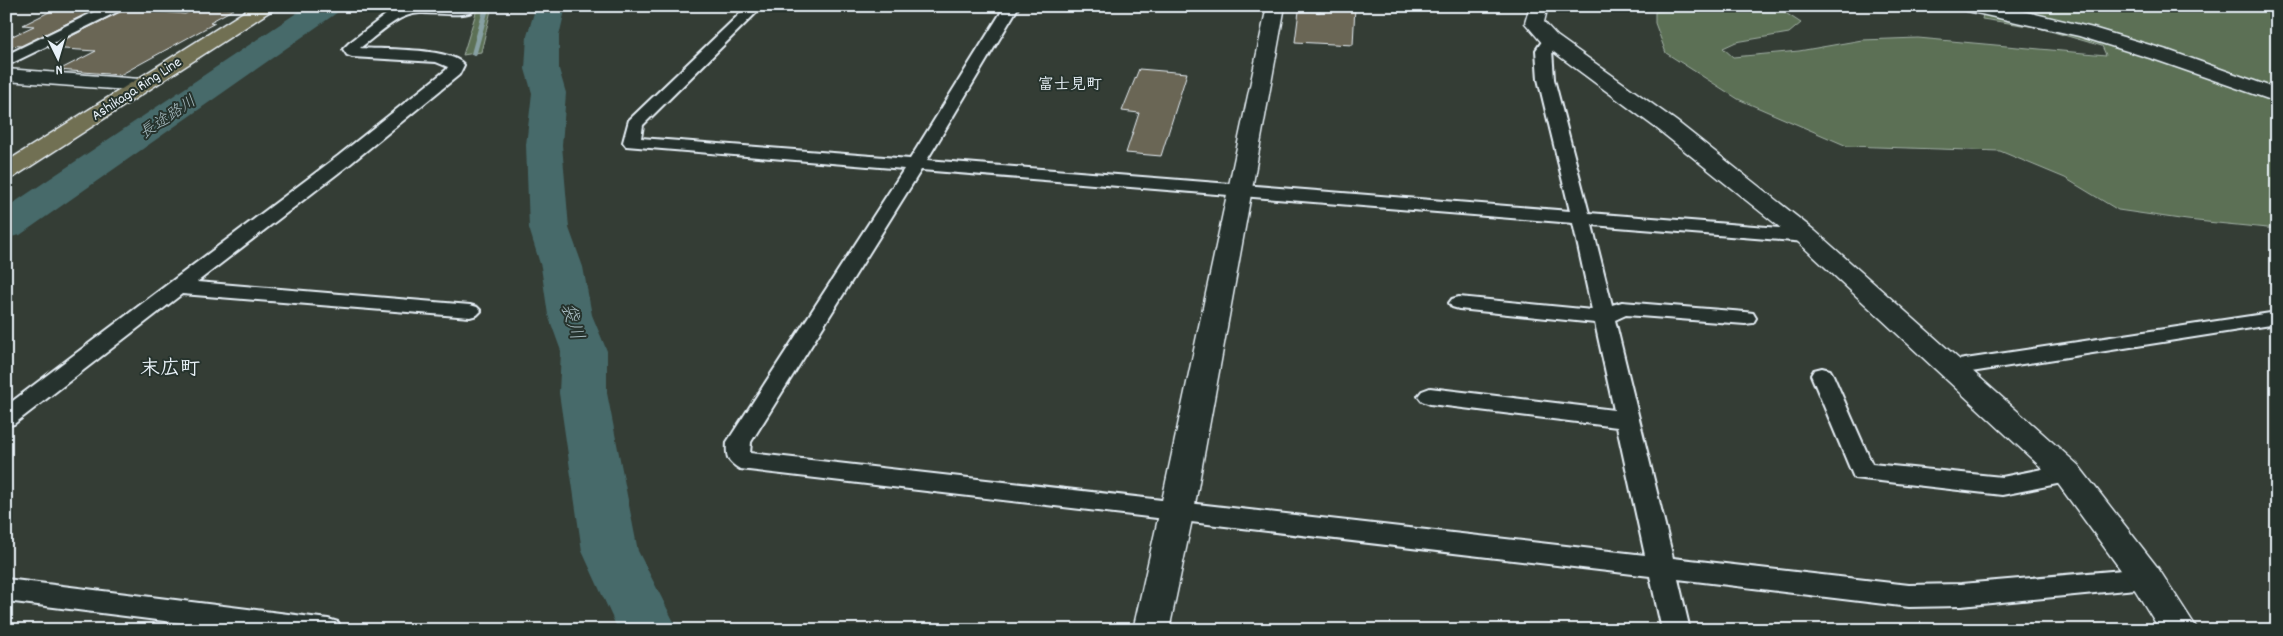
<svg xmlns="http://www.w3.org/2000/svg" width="2283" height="636" viewBox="0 0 2283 636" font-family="Dekko,'Klee One',sans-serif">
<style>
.green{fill:#5b7054;stroke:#a2b0a6}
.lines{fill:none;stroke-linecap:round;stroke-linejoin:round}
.stream{stroke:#87a0a3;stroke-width:5.5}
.river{fill:#466a6b;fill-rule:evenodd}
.building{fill:#6b6654;stroke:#e8f1f8}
.minor-casing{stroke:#e8f1f8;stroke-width:4}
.tertiary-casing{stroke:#e8f1f8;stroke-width:3}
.primary-casing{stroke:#e8f1f8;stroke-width:3}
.minor{fill:#26332d;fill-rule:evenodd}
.tertiary{fill:#26332d;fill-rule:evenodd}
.primary{fill:#716f52;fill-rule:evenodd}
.labels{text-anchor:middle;stroke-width:4;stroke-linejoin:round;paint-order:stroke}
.far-street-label{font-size:15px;fill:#e8f1f8;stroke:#26332d}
.far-quarter-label{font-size:16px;font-weight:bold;fill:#e8f1f8;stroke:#26332d}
.far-water-label{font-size:16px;font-style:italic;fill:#a7bbc0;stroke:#26332d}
.water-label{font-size:19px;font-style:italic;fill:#a7bbc0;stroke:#26332d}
.quarter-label{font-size:20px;font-weight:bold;fill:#e8f1f8;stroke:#26332d}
</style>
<rect width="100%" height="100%" fill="#343d35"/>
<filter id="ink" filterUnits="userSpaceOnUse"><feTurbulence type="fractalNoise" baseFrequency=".02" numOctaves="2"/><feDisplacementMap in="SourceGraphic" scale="10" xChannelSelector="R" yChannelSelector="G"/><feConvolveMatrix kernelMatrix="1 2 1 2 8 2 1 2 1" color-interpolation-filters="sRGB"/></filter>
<g filter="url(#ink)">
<path class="green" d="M 478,6 L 492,6 L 481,52 L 463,55 Z
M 1688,6 L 1778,8 L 1801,23 L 1789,33 L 1736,42 L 1723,48 L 1733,57 L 1799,51 L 1862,40 L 1918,38 L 2106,55 L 2102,46 L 2036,27 L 1982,19 L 1985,6 L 2277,6 L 2277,229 L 2187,220 L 2118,210 L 2065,178 L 2000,151 L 1847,146 L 1738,99 L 1666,53 L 1655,23 L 1655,12 Z"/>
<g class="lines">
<path class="stream" d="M 474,53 L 487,6"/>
<path class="river" d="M 307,6 L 342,6 L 338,12 L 20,235 L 6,238 L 6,208 Z
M 536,6 L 566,6 L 559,36 L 559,69 L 566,93 L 562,145 L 569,228 L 583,267 L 592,315 L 607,351 L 607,393 L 638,551 L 678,630 L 618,630 L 582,551 L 559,393 L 561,351 L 548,315 L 541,267 L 529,228 L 526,145 L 532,93 L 525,69 L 527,36 Z"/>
</g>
<path class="building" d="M 61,6 L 96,9 L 21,46 L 6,45 L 6,39 L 34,26 L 23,25 Z
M 1320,6 L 1355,6 L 1353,45 L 1295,42 L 1299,11 L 1320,12 Z
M 198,7 L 234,9 L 210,22 L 215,23 L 120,75 L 59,70 L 96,51 L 48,48 L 125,9 L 185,14 Z
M 1139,69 L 1187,73 L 1161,156 L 1126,153 L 1139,113 L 1122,111 Z"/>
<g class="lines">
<g class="minor-casing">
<path id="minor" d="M 106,6 L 125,6 L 123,9 L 6,66 L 6,55 Z
M 404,6 L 469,6 L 474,10 C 468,18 432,12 420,13 C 397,14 379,34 360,48 C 382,50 451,47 464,65 L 459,75 L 350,164 L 197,282 L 470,305 L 477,307 L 481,311 L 477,315 L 470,317 L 182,294 L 14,424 L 6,426 L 6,406 L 338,156 L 446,70 L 448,67 L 436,62 L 352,57 L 347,55 L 343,49 L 349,43 L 392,10 Z
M 748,6 L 763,6 L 643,125 L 641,138 L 910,159 L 1005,6 L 1019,6 L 927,160 L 1570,211 L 1538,79 L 1536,50 L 1545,37 L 1555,37 L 1557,40 L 1552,50 L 1554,79 L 1589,213 L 1806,230 L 1813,232 L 1816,236 L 1813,240 L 1806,242 L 1592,225 L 1612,305 L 1622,302 L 1745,312 L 1753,313 L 1756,318 L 1753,323 L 1745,324 L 1626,315 L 1615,320 L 1673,558 L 1909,585 L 1961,584 L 2146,568 L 2156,571 L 2160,578 L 2156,585 L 2146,588 L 1961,606 L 1909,607 L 1678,579 L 1690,630 L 1662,630 L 1650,576 L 740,469 C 727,461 726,457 727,442 L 904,169 L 626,146 L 623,142 L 629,120 ZM 921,170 L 1573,223 L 1592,310 L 1459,297 L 1452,299 L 1449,303 L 1452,307 L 1459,309 L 1595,323 L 1614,410 L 1430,388 L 1422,391 L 1418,396 L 1422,401 L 1430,404 L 1617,427 L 1645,555 L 750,453 L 751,442 Z
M 2277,312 L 2277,324 L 1952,375 L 1944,373 L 1941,368 L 1944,363 L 1952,361 Z
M 1822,368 L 1830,370 L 1833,375 L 1872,464 L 2002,477 L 2067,464 L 2076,467 L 2079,473 L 2076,479 L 2067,482 L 2002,495 L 1854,478 L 1811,375 L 1814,370 Z
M 6,579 L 328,619 L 338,622 L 342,630 L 236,630 L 6,601 Z"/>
</g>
<g class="tertiary-casing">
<path id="tertiary" d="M 1267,6 L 1285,6 L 1194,510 L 1169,630 L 1133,630 L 1160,510 Z
M 1530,6 L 1548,6 L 1544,22 L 1557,36 L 1676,121 L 1815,231 L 2078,465 L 2158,568 L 2198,630 L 2160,630 L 2134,588 L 2056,481 L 1797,241 L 1660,131 L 1543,44 L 1525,23 Z
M 1960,6 L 2002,6 L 2093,28 L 2170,51 L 2277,89 L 2277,102 L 2156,60 L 2079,36 L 1963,10 Z
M 6,69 L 140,79 L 147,81 L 150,85 L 147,89 L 140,91 L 6,81 Z"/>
</g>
<g class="primary-casing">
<path id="primary" d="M 253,6 L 275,6 L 272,10 L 14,177 L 6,179 L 6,162 Z"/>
</g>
<use href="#minor" class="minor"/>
<use href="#tertiary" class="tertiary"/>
<use href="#primary" class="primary"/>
</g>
</g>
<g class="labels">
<g class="far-street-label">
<text transform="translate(136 88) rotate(-33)" y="5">Ashikaga Ring Line</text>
</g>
<g class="far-quarter-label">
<text x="1070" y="89">富士見町</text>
</g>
<g class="far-water-label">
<text transform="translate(167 116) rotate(-34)" y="6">長途路川</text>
</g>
<g class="water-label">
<text transform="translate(574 321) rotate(73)" y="7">袋川</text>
</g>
<g class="quarter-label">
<text x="170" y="374">末広町</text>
</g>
</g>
<rect width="2283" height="636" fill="none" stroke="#26332d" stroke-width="25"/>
<rect x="12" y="12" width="2258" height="611" fill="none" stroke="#e8f1f8" stroke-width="2" filter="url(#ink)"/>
<g transform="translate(58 58) rotate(175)" stroke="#26332d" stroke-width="4" paint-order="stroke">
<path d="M0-4L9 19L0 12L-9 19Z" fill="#e8f1f8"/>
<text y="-8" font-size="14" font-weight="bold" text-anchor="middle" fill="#e8f1f8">N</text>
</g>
</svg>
